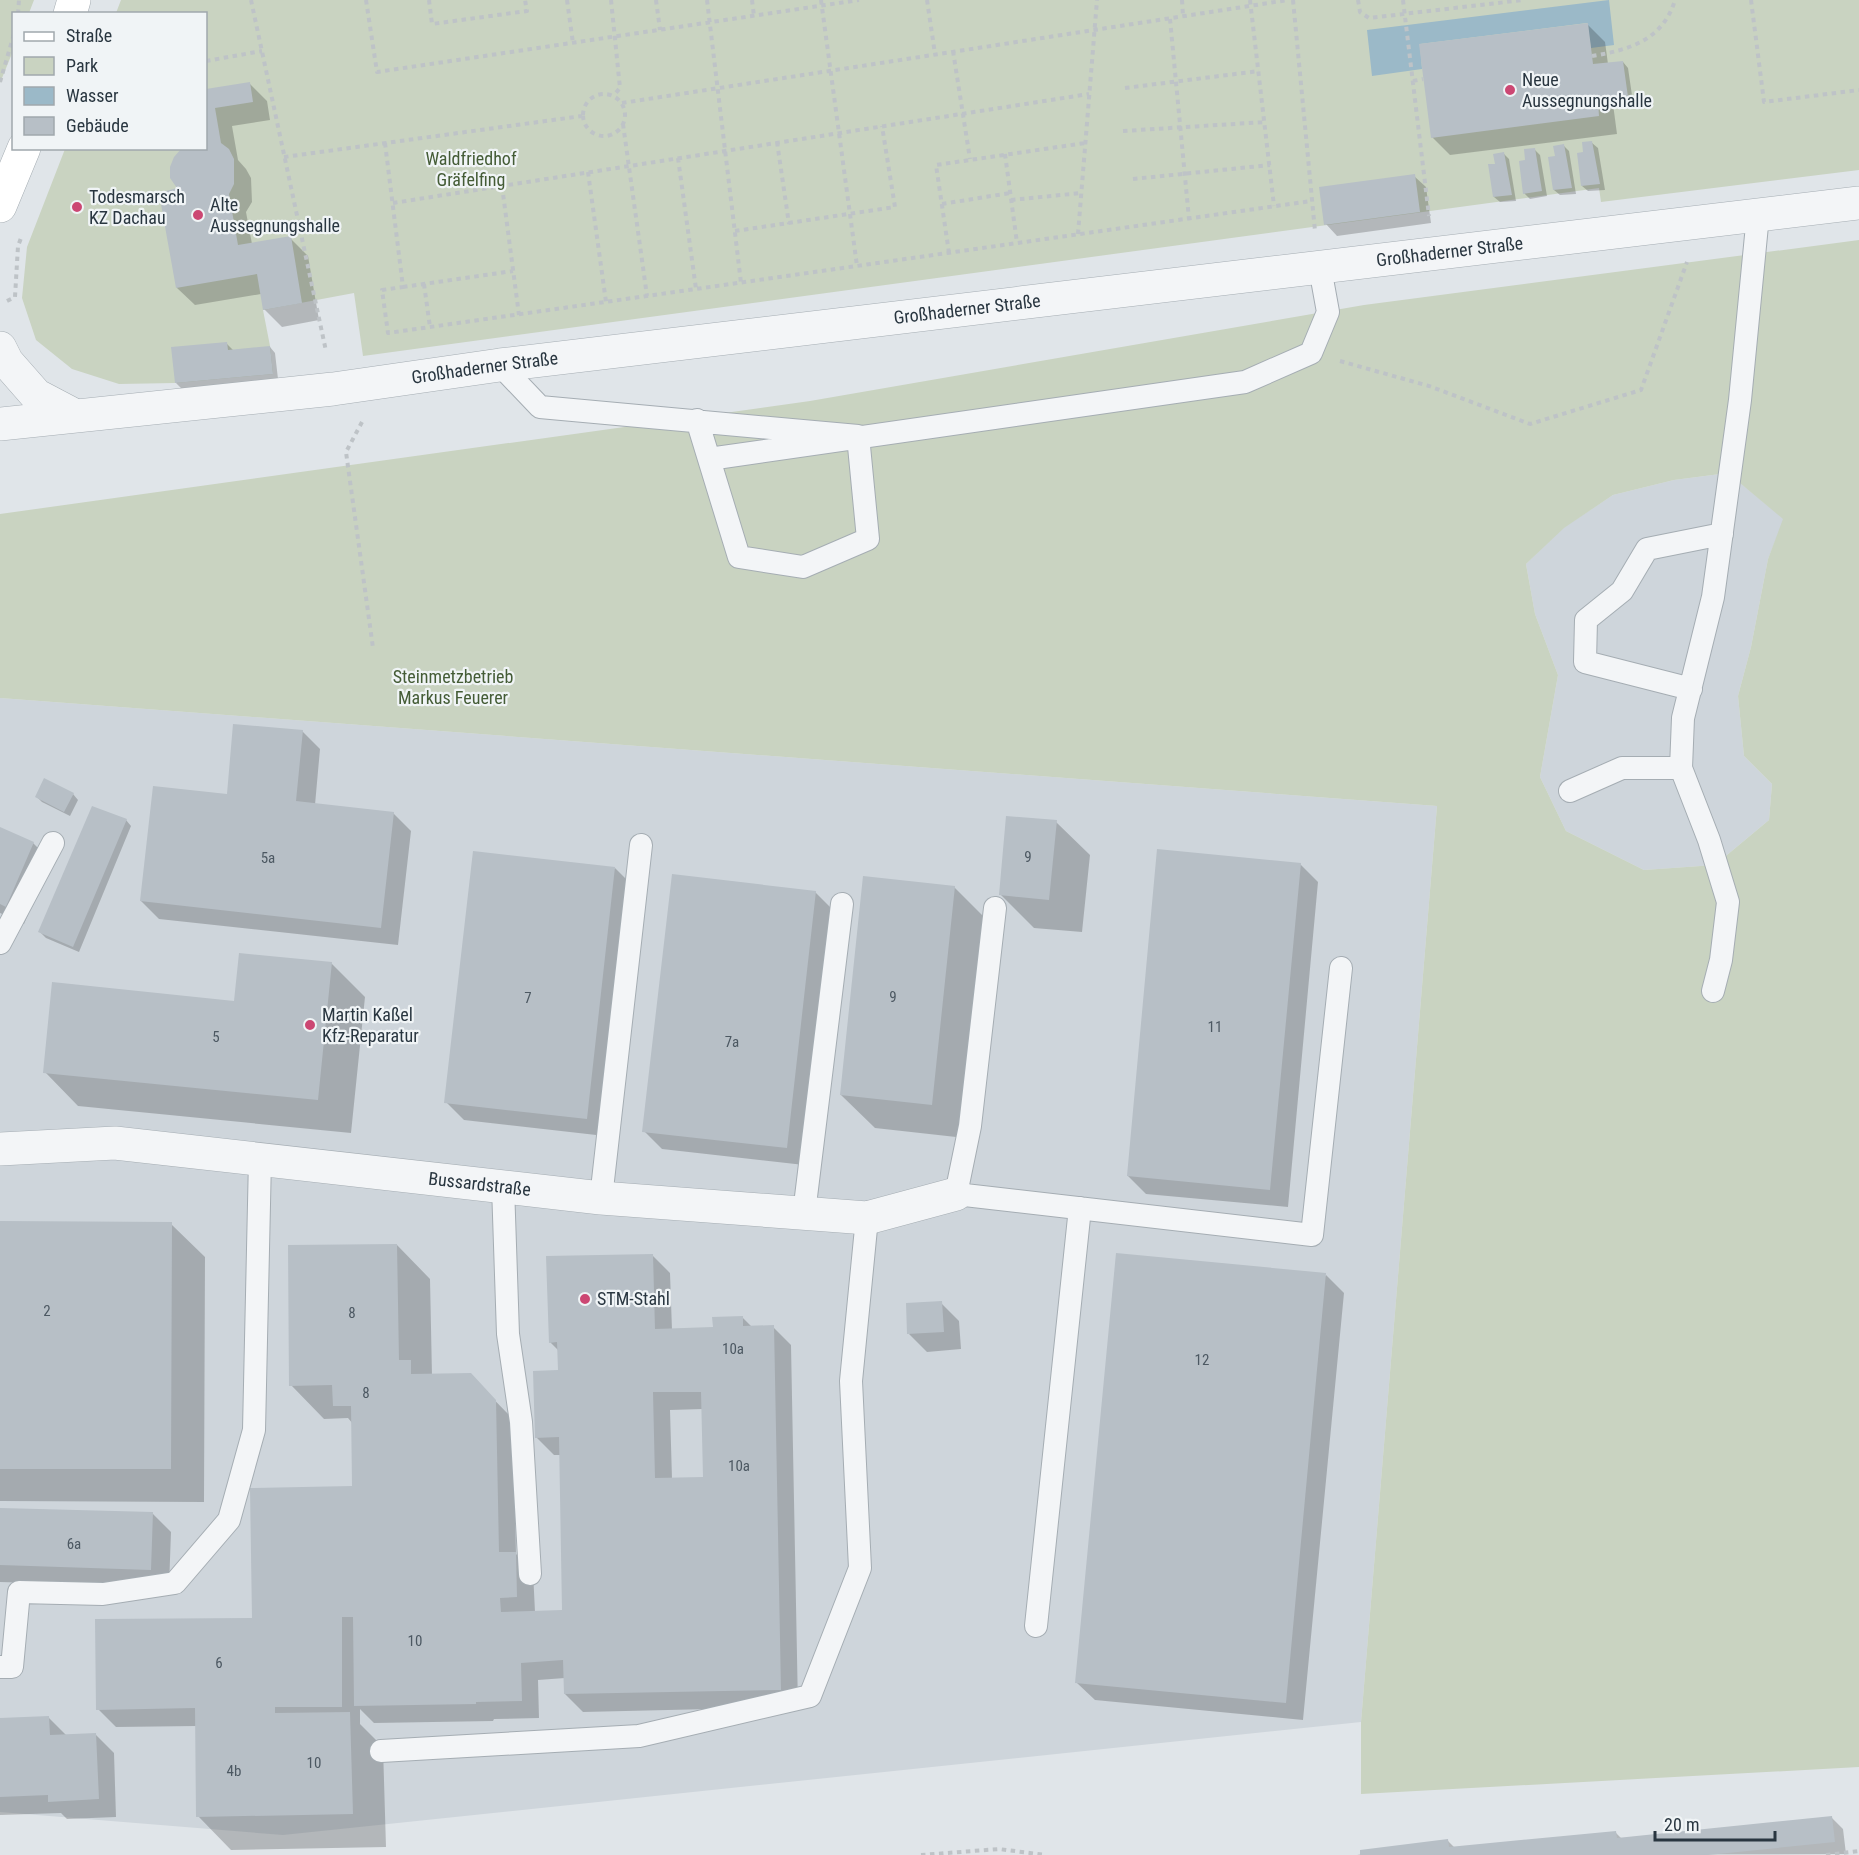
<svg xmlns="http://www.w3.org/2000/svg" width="1859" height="1855" viewBox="0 0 1859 1855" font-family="'Roboto Condensed',sans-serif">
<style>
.built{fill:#ced5db}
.green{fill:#c9d3c1;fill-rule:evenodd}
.water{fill:#9bb9c8}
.shadow{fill:#0003;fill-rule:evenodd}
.building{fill:#b7bfc6;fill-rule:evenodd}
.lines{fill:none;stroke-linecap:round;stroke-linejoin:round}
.lane-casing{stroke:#a5adb3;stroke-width:24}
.street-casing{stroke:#a5adb3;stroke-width:34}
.secondary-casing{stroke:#a5adb3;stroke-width:34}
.path{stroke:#bec3c7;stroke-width:4;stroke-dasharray:4.5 4.5;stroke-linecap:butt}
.lane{stroke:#f3f5f7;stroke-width:22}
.street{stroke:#f3f5f7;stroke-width:33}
.secondary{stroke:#fff;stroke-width:33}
.poi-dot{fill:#cc4773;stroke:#f0f4f6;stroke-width:2}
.labels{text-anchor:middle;stroke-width:4.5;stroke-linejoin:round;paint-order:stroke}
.number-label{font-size:15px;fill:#4c5862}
.poi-label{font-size:18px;fill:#293640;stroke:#f0f4f6;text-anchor:start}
.park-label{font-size:18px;fill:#445c36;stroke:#f0f4f6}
.street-label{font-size:18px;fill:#293640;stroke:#f0f4f6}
</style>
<rect width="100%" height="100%" fill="#e0e5e9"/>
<path class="built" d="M 1728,473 L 1784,519 L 1768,559 L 1751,647 L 1738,696 L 1744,756 L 1772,784 L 1769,820 L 1715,865 L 1644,870 L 1566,831 L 1540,777 L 1558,675 L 1535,614 L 1526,564 L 1563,528 L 1613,495 L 1674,480 Z
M 0,698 L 1437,806 L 1361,1722 L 283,1835 L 0,1812 Z"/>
<path class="green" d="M 0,0 L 34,0 L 29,13 L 14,14 L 13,51 L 0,83 Z
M 121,0 L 1859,0 L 1859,170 L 1601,202 L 1599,188 L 363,356 L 354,293 L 263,310 L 270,346 L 273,374 L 175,383 L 119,384 L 72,369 L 36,340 L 22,298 L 27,247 L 65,149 L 206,148 L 206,14 L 116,13 Z
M 1859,240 L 1859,1767 L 1361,1794 L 1361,1722 L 1437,806 L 0,698 L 0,514 L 810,401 L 1364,305 ZM 1728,473 L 1783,519 L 1768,559 L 1751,647 L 1738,696 L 1744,756 L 1772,784 L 1769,820 L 1715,865 L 1644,870 L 1566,831 L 1540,777 L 1558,675 L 1535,614 L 1526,564 L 1564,528 L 1613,495 L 1674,480 Z"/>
<path class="water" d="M 1609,0 L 1614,45 L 1591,48 L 1587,23 L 1420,44 L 1422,69 L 1372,76 L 1367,30 Z"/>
<path class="shadow" d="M 1587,24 L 1605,42 L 1608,64 L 1623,62 L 1628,68 L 1633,102 L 1613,104 L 1617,134 L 1450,155 L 1432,137 Z
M 249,83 L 267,101 L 270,120 L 232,126 L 238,160 L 246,169 L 251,178 L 252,202 L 246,212 L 252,244 L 290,238 L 308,256 L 319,320 L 282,327 L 264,309 L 261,294 L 195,305 L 177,288 L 182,150 L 206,148 L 206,91 Z
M 1592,143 L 1598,148 L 1605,190 L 1588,191 L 1582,186 L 1584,154 Z
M 1564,146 L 1569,151 L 1576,194 L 1560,195 L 1554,190 L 1556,158 Z
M 1534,149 L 1540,155 L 1547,196 L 1530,199 L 1524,193 L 1527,161 Z
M 1504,154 L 1509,159 L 1516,201 L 1500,202 L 1494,197 L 1496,166 Z
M 1414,176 L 1426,187 L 1431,223 L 1337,236 L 1326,224 Z
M 226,343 L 234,351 L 270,347 L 275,353 L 278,379 L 188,395 L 176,383 Z
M 302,731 L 320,749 L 315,805 L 393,813 L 411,831 L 398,945 L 159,919 L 141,901 Z
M 73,794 L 78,800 L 70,816 L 42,802 L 37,797 Z
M 126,820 L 131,826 L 79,952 L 46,938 L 40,932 Z
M 1056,822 L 1090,855 L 1082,932 L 1034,928 L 1000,894 Z
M 0,829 L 33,843 L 51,861 L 24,924 L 0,913 Z
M 1300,864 L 1318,882 L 1288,1207 L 1146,1194 L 1128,1176 Z
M 615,868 L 633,886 L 605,1136 L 464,1120 L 446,1102 Z
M 954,887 L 988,921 L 965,1138 L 875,1128 L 841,1095 Z
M 815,892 L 833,910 L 804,1165 L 662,1149 L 644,1131 Z
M 331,963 L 365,997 L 351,1133 L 78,1106 L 45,1072 L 236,1002 Z
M 0,1223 L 171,1224 L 205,1257 L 204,1502 L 0,1501 Z
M 397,1245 L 430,1279 L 432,1376 L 470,1375 L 513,1419 L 516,1554 L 533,1571 L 535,1612 L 564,1611 L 561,1455 L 554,1455 L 536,1437 L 559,1371 L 559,1351 L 550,1342 L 652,1255 L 670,1273 L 672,1330 L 714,1329 L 742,1317 L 752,1327 L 773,1327 L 791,1345 L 798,1707 L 583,1712 L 565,1694 L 565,1678 L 538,1680 L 539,1718 L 494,1719 L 493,1721 L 374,1723 L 360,1709 L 360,1724 L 383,1747 L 386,1847 L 231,1850 L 198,1816 L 197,1726 L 116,1727 L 98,1709 L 253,1620 L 354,1488 L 353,1424 L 348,1418 L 324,1419 L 291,1385 ZM 703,1409 L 704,1478 L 672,1479 L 670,1410 Z
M 1326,1275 L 1344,1293 L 1303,1720 L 1095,1700 L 1077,1683 Z
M 941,1303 L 959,1321 L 961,1349 L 927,1352 L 909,1334 Z
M 0,1509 L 153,1514 L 171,1532 L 169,1587 L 0,1582 Z
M 49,1718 L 67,1736 L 96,1735 L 114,1753 L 116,1817 L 67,1819 L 61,1813 L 0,1815 L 0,1720 Z
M 1831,1817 L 1843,1829 L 1846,1854 L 1357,1855 L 1448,1841 L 1455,1848 L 1616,1833 L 1622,1839 Z"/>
<path class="building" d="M 1588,23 L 1593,64 L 1623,61 L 1628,97 L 1598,101 L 1599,116 L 1431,138 L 1419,44 Z
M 250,82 L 253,102 L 215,108 L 221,143 L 229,149 L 234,159 L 234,184 L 229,194 L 238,245 L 291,236 L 302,303 L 263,310 L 257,274 L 176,288 L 159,193 L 177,188 L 170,178 L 170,167 L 174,157 L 181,149 L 206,148 L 206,89 Z
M 1592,141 L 1600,184 L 1581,186 L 1577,153 L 1583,152 L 1582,142 Z
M 1564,144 L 1572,188 L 1553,190 L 1548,157 L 1555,156 L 1553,146 Z
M 1535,148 L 1542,191 L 1523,194 L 1519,161 L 1525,160 L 1524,149 Z
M 1504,152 L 1512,195 L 1493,197 L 1488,164 L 1495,164 L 1493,154 Z
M 1415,174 L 1420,212 L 1324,225 L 1319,187 Z
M 227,342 L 228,350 L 270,346 L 273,374 L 175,383 L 171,347 Z
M 233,724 L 303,730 L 296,801 L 394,812 L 381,928 L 140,901 L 153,786 L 227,794 Z
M 44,778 L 74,793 L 64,812 L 35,797 Z
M 92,806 L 127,819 L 73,947 L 38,932 Z
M 1006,816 L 1057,820 L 1049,900 L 999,895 Z
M 0,827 L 34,842 L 6,907 L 0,904 Z
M 1157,849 L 1301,863 L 1270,1190 L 1127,1176 Z
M 473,851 L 615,867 L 587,1119 L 444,1103 Z
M 672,874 L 816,891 L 787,1148 L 642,1132 Z
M 863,876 L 955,886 L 932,1105 L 840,1095 Z
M 239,953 L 332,962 L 318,1100 L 43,1073 L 52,982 L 234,1001 Z
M 0,1221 L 172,1222 L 171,1469 L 0,1469 Z
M 397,1244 L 399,1360 L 411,1360 L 411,1374 L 471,1373 L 496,1400 L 499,1552 L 516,1552 L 517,1597 L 500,1598 L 501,1612 L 562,1610 L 559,1437 L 535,1438 L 533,1371 L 558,1370 L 557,1342 L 549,1343 L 546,1256 L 653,1254 L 655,1329 L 713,1327 L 712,1317 L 743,1316 L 743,1326 L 774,1325 L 781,1690 L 564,1694 L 563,1660 L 521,1663 L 522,1701 L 476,1702 L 476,1704 L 354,1706 L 353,1617 L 342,1617 L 342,1707 L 275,1707 L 275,1713 L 350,1712 L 353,1814 L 196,1817 L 195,1708 L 96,1710 L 95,1619 L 252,1618 L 250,1488 L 352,1486 L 351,1406 L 333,1406 L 332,1385 L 289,1386 L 288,1245 ZM 653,1392 L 701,1392 L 703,1477 L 655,1478 Z
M 1116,1253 L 1326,1273 L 1286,1703 L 1075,1683 Z
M 942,1301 L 944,1332 L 907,1334 L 906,1303 Z
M 0,1508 L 153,1512 L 151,1570 L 0,1565 Z
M 49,1716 L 50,1735 L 96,1733 L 99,1799 L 48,1802 L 48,1795 L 0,1797 L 0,1718 Z
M 1832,1816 L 1835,1842 L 1708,1855 L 1360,1855 L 1360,1850 L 1448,1839 L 1449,1847 L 1616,1831 L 1617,1838 Z"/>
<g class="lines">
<g class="lane-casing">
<path id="lane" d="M 500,365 L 540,407 L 858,436 L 868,539 L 803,567 L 739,557 L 697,420
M 709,459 L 1245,382 L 1311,353 L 1328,312 L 1320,268
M 1691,689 L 1585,662 L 1586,620 L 1622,591 L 1647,549 L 1722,534
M 1570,791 L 1622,768 L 1681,768
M 995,908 L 970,1126 L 956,1194 L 1312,1235 L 1341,968
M 0,943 L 53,843
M 1713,991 L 1721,960 L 1728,902 L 1709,840 L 1681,768 L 1683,718 L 1713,597 L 1740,400 L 1758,215
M 503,1186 L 508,1334 L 521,1422 L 530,1574
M 601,1198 L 641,845
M 804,1213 L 842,904
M 1036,1626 L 1080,1208
M 0,1667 L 12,1667 L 19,1592 L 103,1594 L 175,1583 L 229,1520 L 254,1430 L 260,1159
M 381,1751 L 639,1736 L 810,1696 L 860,1568 L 851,1381 L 867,1218"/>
</g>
<g class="street-casing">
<g id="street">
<path d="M 0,348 L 7,362 L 36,395 L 74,415"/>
<path id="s1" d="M 0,424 L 333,389 L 500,365 L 1859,203"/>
<path id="s2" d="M 0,1149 L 115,1143 L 601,1198 L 867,1218 L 956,1194"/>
</g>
</g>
<g class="secondary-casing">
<path id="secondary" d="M 70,14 L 74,0
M 0,206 L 24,148"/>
</g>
<path class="path" d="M 251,0 L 326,351
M 366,0 L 377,72 L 859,0
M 429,0 L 432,24 L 527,11 L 525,0
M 567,0 L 573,43
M 611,0 L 620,88 L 614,95
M 656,0 L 660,30
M 707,0 L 741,283
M 752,0 L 754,16
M 821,0 L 857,266
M 927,0 L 935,54
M 1182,0 L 1183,16
M 1250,0 L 1274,206
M 1293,0 L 1315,231
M 1358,0 L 1360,12 L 1369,18 L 1523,0
M 1403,0 L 1429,216
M 1751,0 L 1764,102 L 1859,90
M 18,14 L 19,0
M 1170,19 L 1189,219
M 953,51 L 970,159
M 1592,56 C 1629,50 1663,40 1675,0
M 206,61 L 262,51
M 1413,81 L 1423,79
M 0,82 L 14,34
M 1125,88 L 1259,71
M583 115a21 21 0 1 1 42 0a21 21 0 1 1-42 0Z
M 622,103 L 1288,0
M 623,124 L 647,296
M 1123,131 L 1265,122
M 777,142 L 789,224
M 385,143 L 403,287 L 382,290 L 388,333 L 1311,201
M 1005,154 L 1017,243
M 284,157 L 582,116
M 678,158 L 696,289
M 588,172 L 606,302
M 1133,179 L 1270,165
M 502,186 L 519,315
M 1011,200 L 1081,193
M 393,203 L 1089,94
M 942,204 L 1010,193
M 735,231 L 895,207 L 882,126
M 1078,234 L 1097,0
M 949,253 L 936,165 L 1085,143
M 424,284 L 430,327
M 403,287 L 513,271
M 7,301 L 15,297 L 18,246 L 21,238
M 1340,361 L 1429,386 L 1530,424 L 1641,390 L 1687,262
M 362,422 L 346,452 L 373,648
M 921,1855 L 999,1849 L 1045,1855
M 1826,1855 L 1859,1851"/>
<use href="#lane" class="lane"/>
<use href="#street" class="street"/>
<use href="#secondary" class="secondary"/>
</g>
<g class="poi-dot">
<circle cx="1510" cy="90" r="6"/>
<circle cx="77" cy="207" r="6"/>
<circle cx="198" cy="215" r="6"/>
<circle cx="310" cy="1025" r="6"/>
<circle cx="585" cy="1299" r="6"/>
</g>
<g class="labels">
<g class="number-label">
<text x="1028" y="862">9</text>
<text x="268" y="863">5a</text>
<text x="893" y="1002">9</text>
<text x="528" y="1003">7</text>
<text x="1215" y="1032">11</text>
<text x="216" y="1042">5</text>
<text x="732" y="1047">7a</text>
<text x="47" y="1316">2</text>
<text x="352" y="1318">8</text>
<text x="733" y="1354">10a</text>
<text x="1202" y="1365">12</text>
<text x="366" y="1398">8</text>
<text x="739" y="1471">10a</text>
<text x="74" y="1549">6a</text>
<text x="415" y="1646">10</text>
<text x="219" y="1668">6</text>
<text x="314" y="1768">10</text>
<text x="234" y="1776">4b</text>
</g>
<g class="poi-label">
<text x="1522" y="86">Neue<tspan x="1522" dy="21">Aussegnungshalle</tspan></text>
<text x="89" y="203">Todesmarsch<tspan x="89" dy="21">KZ Dachau</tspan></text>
<text x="210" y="211">Alte<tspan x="210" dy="21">Aussegnungshalle</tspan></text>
<text x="322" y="1021">Martin Kaßel<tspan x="322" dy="21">Kfz-Reparatur</tspan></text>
<text x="597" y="1305">STM-Stahl</text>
</g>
<g class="park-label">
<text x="471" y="165">Waldfriedhof<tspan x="471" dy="21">Gräfelfing</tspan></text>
<text x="453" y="683">Steinmetzbetrieb<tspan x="453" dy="21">Markus Feuerer</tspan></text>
</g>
<g class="street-label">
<text dy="6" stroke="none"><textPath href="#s1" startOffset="1460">Großhaderner Straße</textPath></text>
<text dy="6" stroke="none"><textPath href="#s1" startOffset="974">Großhaderner Straße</textPath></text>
<text dy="6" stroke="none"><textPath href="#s1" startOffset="488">Großhaderner Straße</textPath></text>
<text dy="6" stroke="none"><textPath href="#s2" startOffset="482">Bussardstraße</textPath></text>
</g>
</g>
<rect x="12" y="12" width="195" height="138" fill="#f0f4f6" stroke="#a0a8ad" stroke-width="1.5"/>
<rect x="24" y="32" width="30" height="9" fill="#ffffff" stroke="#a0a8ad" stroke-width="1.5"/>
<text x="66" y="42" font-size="18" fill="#293640">Straße</text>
<rect x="24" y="57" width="30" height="18" fill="#c9d3c1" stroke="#a0a8ad" stroke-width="1.5"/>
<text x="66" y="72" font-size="18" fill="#293640">Park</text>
<rect x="24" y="87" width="30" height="18" fill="#9bb9c8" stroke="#a0a8ad" stroke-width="1.5"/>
<text x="66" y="102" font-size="18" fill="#293640">Wasser</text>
<rect x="24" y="117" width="30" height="18" fill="#b7bfc6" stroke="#a0a8ad" stroke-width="1.5"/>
<text x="66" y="132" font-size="18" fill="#293640">Gebäude</text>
<path d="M1655 1831v9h120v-9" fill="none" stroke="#293640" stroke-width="3"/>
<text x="1664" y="1831" font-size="18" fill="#293640" stroke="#f0f4f6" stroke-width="4.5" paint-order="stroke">20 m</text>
</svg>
